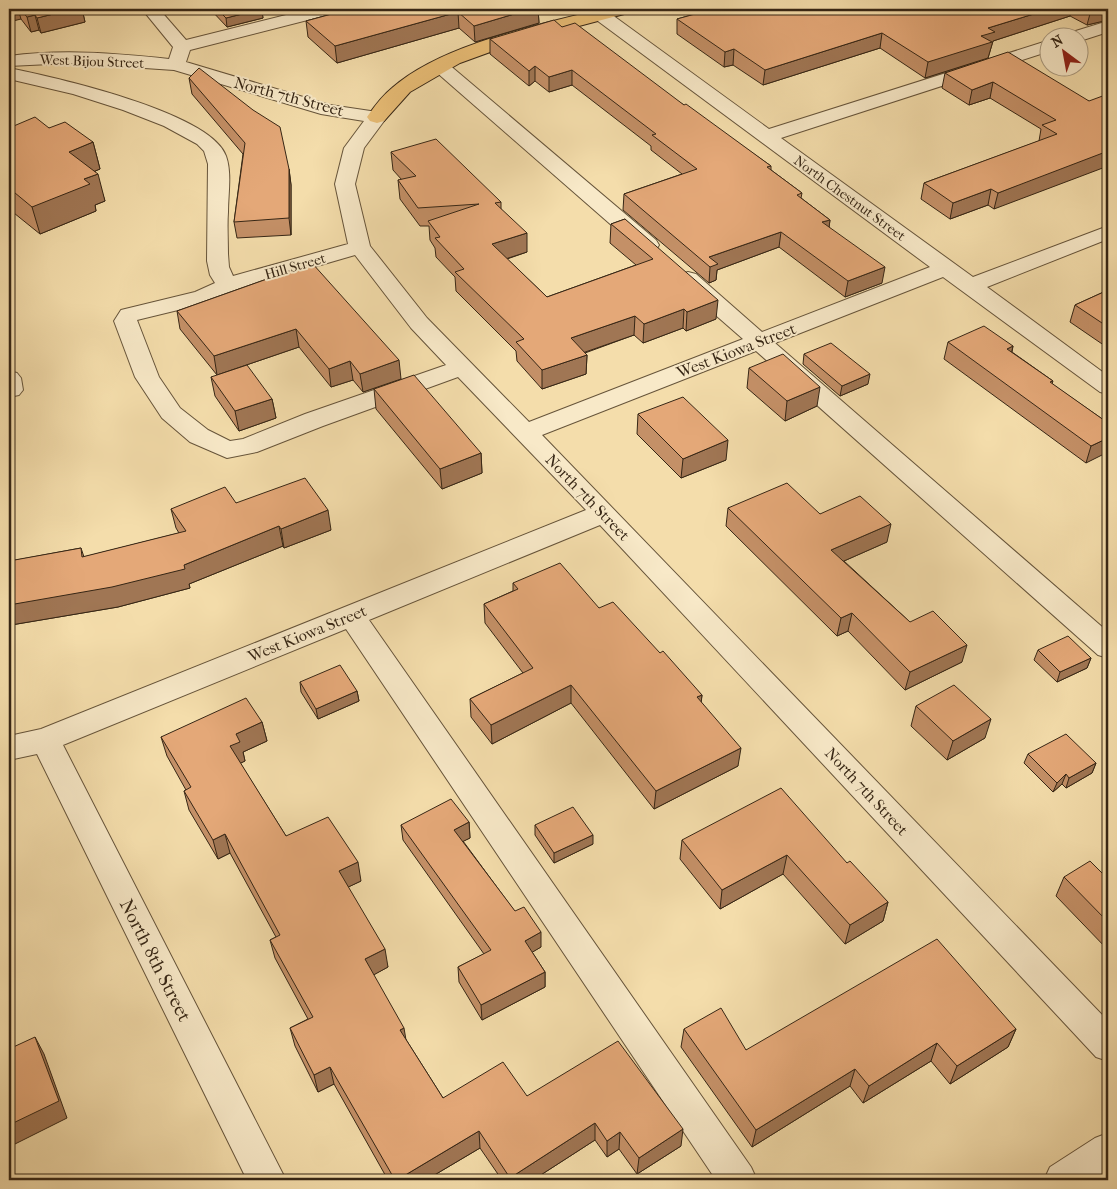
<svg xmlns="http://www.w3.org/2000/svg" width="1117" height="1189" viewBox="0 0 1117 1189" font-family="'IM FELL French Canon',serif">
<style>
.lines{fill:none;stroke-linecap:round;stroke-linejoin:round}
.minor-casing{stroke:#66543a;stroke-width:2}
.major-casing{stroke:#362615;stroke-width:2}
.minor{fill:#f8e9c8;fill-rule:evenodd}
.major{fill:#eabe76;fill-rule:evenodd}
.wall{fill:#c49067;stroke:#362615}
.shaded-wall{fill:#a07654;stroke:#362615}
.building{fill:#e4a878;stroke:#362615}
.labels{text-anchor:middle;stroke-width:4;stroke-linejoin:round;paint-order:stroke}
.far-street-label{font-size:14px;fill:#362615;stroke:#f8e9c8}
.street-label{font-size:16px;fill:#362615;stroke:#f8e9c8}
.near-street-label{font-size:19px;fill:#362615;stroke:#f8e9c8}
</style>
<rect width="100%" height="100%" fill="#f4ddab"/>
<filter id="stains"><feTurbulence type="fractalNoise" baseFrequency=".004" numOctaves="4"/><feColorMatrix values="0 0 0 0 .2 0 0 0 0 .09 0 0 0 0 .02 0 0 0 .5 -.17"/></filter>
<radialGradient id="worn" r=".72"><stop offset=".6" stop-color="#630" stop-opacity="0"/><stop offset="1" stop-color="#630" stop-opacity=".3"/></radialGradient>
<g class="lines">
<g class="minor-casing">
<path id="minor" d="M 142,9 L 159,9 L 186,40 L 310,9 L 337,9 L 335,13 L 190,50 L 186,62 L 330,105 L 384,113 L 387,117 L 364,148 L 355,184 L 370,246 L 427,318 L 529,422 L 743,339 L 680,284 L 677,279 L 680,274 L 688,272 L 696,274 L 762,332 L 930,267 L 587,13 L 585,9 L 604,9 L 769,129 L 1050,40 L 1050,51 L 781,138 L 973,277 L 1108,226 L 1108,239 L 987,287 L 1108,376 L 1108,394 L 1100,392 L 943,277 L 775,343 L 1108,632 L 1108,658 L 1098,655 L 756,351 L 542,435 L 1108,1021 L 1108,1061 L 1096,1057 L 600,525 L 369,620 L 751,1167 L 757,1180 L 716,1180 L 346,629 L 63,745 L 286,1180 L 247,1180 L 37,754 L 9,760 L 9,736 L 41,729 L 586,510 L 458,377 L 323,426 L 257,452 L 227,458 L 190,442 L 162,418 L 135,377 L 114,321 L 121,310 L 195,292 L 215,283 L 210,275 L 207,261 L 208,164 L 204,151 L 197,144 L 164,126 L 123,110 L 73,94 L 9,79 L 9,68 C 53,77 211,112 226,156 C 232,173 228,194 228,212 C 227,226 228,240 228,254 L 229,267 L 233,276 L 348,244 L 335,184 L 344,148 L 364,121 L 321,114 L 174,70 L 71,63 L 9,66 L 9,56 C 62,49 115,53 169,59 L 173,47 ZM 355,255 L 411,328 L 446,365 L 305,414 L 243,439 L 230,441 L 208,430 L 180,408 L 159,377 L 137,320 L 211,302 L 238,289 Z
M 1108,21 L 1108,32 L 1080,41 L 1080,38 L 1063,38 L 1066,34 Z
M 441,61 L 447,63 L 656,240 L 659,245 L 656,250 L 648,251 L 640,250 L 435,71 L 432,67 L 435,63 Z
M 9,371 L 17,373 L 21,378 L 23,390 L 19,395 L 9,397 Z
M 1108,1133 L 1108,1172 L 1096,1180 L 1044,1180 L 1050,1167 L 1095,1138 Z"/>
</g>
<g class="major-casing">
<path id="major" d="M 602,9 L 631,9 L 628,13 L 515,43 L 460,63 L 410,92 L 384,121 L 377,123 L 370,121 L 367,117 C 374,107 382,96 392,88 C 442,44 538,25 602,9 Z"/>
</g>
<use href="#minor" class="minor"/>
<use href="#major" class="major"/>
</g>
<path class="wall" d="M 9,9 L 82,9 L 85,22 L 41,33 L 39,30 L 31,32 L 21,19 Z
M 210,9 L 261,9 L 263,18 L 227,27 Z
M 350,9 L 538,9 L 539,23 L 475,42 L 459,28 L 337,63 L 308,37 L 306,21 Z
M 713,9 L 1108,9 L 1108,20 L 1087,25 L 1070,16 L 993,41 L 988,58 L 925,78 L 880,48 L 763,85 L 733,65 L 724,67 L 677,34 L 677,19 Z
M 1108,22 L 1108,37 L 1105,35 Z
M 562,27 L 684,105 L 771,166 L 771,170 L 802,193 L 801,198 L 830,220 L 829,227 L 882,283 L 845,297 L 779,247 L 717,270 L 716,280 L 709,283 L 623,210 L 624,194 L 682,174 L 651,150 L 651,146 L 572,85 L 549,92 L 535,81 L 529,86 L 490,54 L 490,39 Z
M 945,73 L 1089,101 L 994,209 L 988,205 L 950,219 L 921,199 L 924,183 L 1039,141 L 1041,129 L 990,98 L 969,105 L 942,88 Z
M 189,78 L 289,169 L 291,185 L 291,235 L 237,238 L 234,222 L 243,154 L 192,94 Z
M 9,128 L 49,128 L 93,142 L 100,169 L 95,171 L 105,201 L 95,205 L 96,211 L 40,234 L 9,209 Z
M 391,152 L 501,202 L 501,209 L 527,252 L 507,259 L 547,297 L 636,265 L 610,243 L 611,224 L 625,219 L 716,319 L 686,331 L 683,328 L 643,343 L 634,335 L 585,353 L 587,355 L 586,374 L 542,389 L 517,361 L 516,351 L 456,291 L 455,277 L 436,257 L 435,248 L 430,240 L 429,226 L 420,226 L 400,199 L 398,180 L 402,180 L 393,170 Z
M 312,263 L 401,379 L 363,392 L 353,380 L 331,387 L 299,347 L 217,375 L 180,329 L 177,311 Z
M 1108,290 L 1108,348 L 1070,322 L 1075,305 Z
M 948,342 L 1013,346 L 1012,352 L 1053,381 L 1052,384 L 1108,423 L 1086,463 L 944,359 Z
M 804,354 L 868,384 L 840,396 L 803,364 Z
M 749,368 L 817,406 L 785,421 L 747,388 Z
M 211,377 L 272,399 L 276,418 L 239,431 L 215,396 Z
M 374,389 L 481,453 L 482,473 L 442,489 L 376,409 Z
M 638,414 L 726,460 L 681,478 L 637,434 Z
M 236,503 L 331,530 L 284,548 L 283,546 L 189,584 L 190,588 L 118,607 L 11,625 L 11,637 L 9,637 L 9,547 L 11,552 L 11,561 L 81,548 L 84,557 L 179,533 L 176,528 L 171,509 Z
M 728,508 L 820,514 L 887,542 L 844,561 L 910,622 L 962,662 L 905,690 L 848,631 L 837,636 L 726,526 Z
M 513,583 L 599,608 L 660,653 L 702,695 L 701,702 L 738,766 L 654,809 L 571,703 L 492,744 L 471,717 L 470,699 L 523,673 L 485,623 L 484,604 L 513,591 Z
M 1038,650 L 1091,658 L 1087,668 L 1057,682 L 1034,660 Z
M 300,682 L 357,691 L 359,701 L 318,719 L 301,692 Z
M 916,706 L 985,738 L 947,760 L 911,726 Z
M 262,722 L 267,741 L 243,752 L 245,761 L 240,763 L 286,836 L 361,881 L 348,887 L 388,967 L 373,975 L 405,1038 L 443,1098 L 527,1096 L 681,1146 L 637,1174 L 619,1149 L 607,1157 L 595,1140 L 533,1180 L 502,1180 L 480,1148 L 426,1180 L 388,1180 L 334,1084 L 318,1092 L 295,1046 L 290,1028 L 308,1019 L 275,958 L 270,940 L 276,937 L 230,853 L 218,859 L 189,810 L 184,791 L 186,790 L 167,756 L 161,737 Z
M 1028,754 L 1096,763 L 1092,773 L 1066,788 L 1062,784 L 1053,792 L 1024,763 Z
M 469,822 L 470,838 L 463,841 L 541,947 L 532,952 L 545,972 L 545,987 L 482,1020 L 459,982 L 458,967 L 484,954 L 403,840 L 401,825 Z
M 535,825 L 593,844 L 554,863 L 535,835 Z
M 682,840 L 847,863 L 888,902 L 883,921 L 845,944 L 783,874 L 720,909 L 680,859 Z
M 1064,877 L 1108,879 L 1108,950 L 1056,896 Z
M 684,1029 L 746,1050 L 1016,1029 L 1008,1047 L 950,1084 L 931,1061 L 863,1103 L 850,1086 L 752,1147 L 681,1047 Z"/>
<path class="shaded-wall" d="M 9,9 L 18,9 L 21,19 L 9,22 Z
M 74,9 L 82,9 L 85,22 L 41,33 L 37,18 Z
M 262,9 L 263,18 L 227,27 L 226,18 Z
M 531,9 L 538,9 L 539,23 L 475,42 L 474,26 Z
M 1050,9 L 1072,9 L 1070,16 L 993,41 L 988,58 L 925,78 L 928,62 L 981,36 L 988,28 Z
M 1098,9 L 1108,9 L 1108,20 L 1087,25 L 1091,10 Z
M 458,12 L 459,28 L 337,63 L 335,46 Z
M 35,15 L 39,30 L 31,32 L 27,17 Z
M 882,33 L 880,48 L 763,85 L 765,70 Z
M 734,49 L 733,65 L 724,67 L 725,52 Z
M 535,66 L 535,81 L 529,86 L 529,71 Z
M 572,70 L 572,85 L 549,92 L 549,77 Z
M 993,82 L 990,98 L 969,105 L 972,90 Z
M 93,142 L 100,169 L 76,179 L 69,152 Z
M 1108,148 L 1108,166 L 994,209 L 998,193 Z
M 289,169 L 291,185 L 291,235 L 289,218 Z
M 98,174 L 105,201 L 95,205 L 96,211 L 40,234 L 32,207 L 84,179 Z
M 991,189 L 988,205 L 950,219 L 953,203 Z
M 830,220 L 828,235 L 822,222 Z
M 781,232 L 779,247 L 717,270 L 716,280 L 709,283 L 710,267 L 709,257 Z
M 527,233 L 527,252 L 493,263 L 492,244 Z
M 885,267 L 882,283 L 845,297 L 848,281 Z
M 718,300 L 716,319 L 686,331 L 687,312 Z
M 684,309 L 683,328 L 643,343 L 644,324 Z
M 635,316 L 634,335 L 571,357 L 571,338 Z
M 296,329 L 299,347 L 217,375 L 214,356 Z
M 1013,346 L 1009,363 L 1007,349 Z
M 587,355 L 586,374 L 542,389 L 542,370 Z
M 399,360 L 401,379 L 363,392 L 360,374 Z
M 350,361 L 353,380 L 331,387 L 329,369 Z
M 870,374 L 868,384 L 840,396 L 842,386 Z
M 820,387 L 817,406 L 785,421 L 787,401 Z
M 272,399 L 276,418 L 239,431 L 235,411 Z
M 1108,438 L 1108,452 L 1086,463 L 1091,446 Z
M 728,440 L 726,460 L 681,478 L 683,459 Z
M 481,453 L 482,473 L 442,489 L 440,469 Z
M 328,510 L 331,530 L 284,548 L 281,529 Z
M 891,524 L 887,542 L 828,568 L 831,550 Z
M 279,526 L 283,546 L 189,584 L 190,588 L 118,607 L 11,625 L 11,637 L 9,637 L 9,605 L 184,565 Z
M 9,547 L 11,552 L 11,582 L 9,576 Z
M 852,613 L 848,631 L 837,636 L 841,618 Z
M 967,645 L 962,662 L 905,690 L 910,672 Z
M 1091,658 L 1087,668 L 1057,682 L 1060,672 Z
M 571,685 L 571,703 L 492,744 L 491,725 Z
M 357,691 L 359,701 L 318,719 L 316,709 Z
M 702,695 L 700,714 L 697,697 Z
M 991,719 L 985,738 L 947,760 L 953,741 Z
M 262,722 L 267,741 L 243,752 L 245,761 L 235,766 L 230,746 L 236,734 Z
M 741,748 L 738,766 L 654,809 L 656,791 Z
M 1096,763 L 1092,773 L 1066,788 L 1069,778 Z
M 1066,774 L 1062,784 L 1053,792 L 1057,783 Z
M 469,822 L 470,838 L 456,845 L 454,830 Z
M 225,834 L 230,853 L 218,859 L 213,840 Z
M 593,835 L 593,844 L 554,863 L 554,853 Z
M 787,855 L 783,874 L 720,909 L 722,890 Z
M 358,862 L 361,881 L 342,890 L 339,871 Z
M 888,902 L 883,921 L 845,944 L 850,925 Z
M 9,929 L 13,939 L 9,941 Z
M 541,932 L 541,947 L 526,956 L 525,941 Z
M 385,949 L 388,967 L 368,978 L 365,959 Z
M 545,972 L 545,987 L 482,1020 L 481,1005 Z
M 404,1028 L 407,1046 L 400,1030 Z
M 1016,1029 L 1008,1047 L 950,1084 L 957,1066 Z
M 35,1037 L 44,1054 L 67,1118 L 9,1147 L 9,1125 Z
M 937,1043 L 931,1061 L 863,1103 L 869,1086 Z
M 330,1067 L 334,1084 L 318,1092 L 314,1075 Z
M 855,1069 L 850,1086 L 752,1147 L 756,1130 Z
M 595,1123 L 595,1140 L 533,1180 L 510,1180 L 510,1178 Z
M 683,1129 L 681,1146 L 637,1174 L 639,1158 Z
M 479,1131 L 480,1148 L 426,1180 L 397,1180 Z
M 620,1132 L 619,1149 L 607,1157 L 607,1141 Z"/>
<path class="building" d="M 20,9 L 74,9 L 37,18 L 35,15 L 27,17 Z
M 217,9 L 262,9 L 226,18 Z
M 350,9 L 531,9 L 474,26 L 458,12 L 335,46 L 306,21 Z
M 713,9 L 1050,9 L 988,28 L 995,32 L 981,36 L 992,42 L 928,62 L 882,33 L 765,70 L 734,49 L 725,52 L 677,19 Z
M 1088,9 L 1098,9 L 1091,10 Z
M 554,20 L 562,27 L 575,23 L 684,105 L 686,104 L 771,166 L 767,167 L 802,193 L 797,195 L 830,220 L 822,222 L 885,267 L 848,281 L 781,232 L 709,257 L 718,264 L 710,267 L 624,194 L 697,169 L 652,135 L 656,134 L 572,70 L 549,77 L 535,66 L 529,71 L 490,39 Z
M 1008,52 L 1089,101 L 1108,94 L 1108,151 L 998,193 L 991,189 L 953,203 L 924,183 L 1057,134 L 1042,125 L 1056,120 L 993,82 L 972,90 L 945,73 Z
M 199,68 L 253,110 L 280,127 L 289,169 L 289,218 L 234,222 L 245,143 L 189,78 Z
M 35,117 L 49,128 L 65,122 L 93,142 L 69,152 L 98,174 L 84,179 L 90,184 L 32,207 L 9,188 L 9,128 Z
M 436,139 L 501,202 L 495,203 L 527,233 L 492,244 L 547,297 L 653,259 L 611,224 L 625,219 L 718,300 L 687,312 L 684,309 L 644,324 L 635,316 L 571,338 L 587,355 L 542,370 L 516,342 L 524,339 L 455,272 L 464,269 L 435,238 L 440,237 L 428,221 L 479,204 L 418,208 L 398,180 L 416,176 L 391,152 Z
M 312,263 L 399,360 L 360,374 L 350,361 L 329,369 L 296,329 L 214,356 L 177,311 Z
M 1108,290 L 1108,327 L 1075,305 Z
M 984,326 L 1013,346 L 1007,349 L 1053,381 L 1050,382 L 1108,423 L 1108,438 L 1091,446 L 948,342 Z
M 831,343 L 870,374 L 842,386 L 804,354 Z
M 783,354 L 820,387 L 787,401 L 749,368 Z
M 247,365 L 272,399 L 235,411 L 211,377 Z
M 414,375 L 481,453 L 440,469 L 374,389 Z
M 683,397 L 728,440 L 683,459 L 638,414 Z
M 305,478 L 328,510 L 281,529 L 279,526 L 184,565 L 185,569 L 112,587 L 9,605 L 9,561 L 81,548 L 82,557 L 186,531 L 171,509 L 225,487 L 236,503 Z
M 787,483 L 820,514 L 860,496 L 891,524 L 831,550 L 910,622 L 933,611 L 967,645 L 910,672 L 852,613 L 841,618 L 728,508 Z
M 560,563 L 599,608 L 613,602 L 660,653 L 663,651 L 702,695 L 697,697 L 741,748 L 656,791 L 571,685 L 491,725 L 470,699 L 533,668 L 484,604 L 518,589 L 513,583 Z
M 1068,636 L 1091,658 L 1060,672 L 1038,650 Z
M 340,665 L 357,691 L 316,709 L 300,682 Z
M 954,685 L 991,719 L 953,741 L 916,706 Z
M 246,698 L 262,722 L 236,734 L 240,742 L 230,746 L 286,836 L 328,817 L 358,862 L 339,871 L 385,949 L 365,959 L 404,1028 L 400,1030 L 443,1098 L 503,1062 L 527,1096 L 618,1041 L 683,1129 L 639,1158 L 620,1132 L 607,1141 L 595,1123 L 510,1178 L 479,1131 L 397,1180 L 395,1180 L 330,1067 L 314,1075 L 290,1028 L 313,1017 L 270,940 L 280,935 L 225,834 L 213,840 L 184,791 L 191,787 L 161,737 Z
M 1066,734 L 1096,763 L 1069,778 L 1066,774 L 1057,783 L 1028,754 Z
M 781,788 L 847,863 L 850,861 L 888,902 L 850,925 L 787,855 L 722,890 L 682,840 Z
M 451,799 L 469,822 L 454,830 L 515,911 L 524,907 L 541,932 L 525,941 L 545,972 L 481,1005 L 458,967 L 491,950 L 401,825 Z
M 573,807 L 593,835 L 554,853 L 535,825 Z
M 1090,861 L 1108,879 L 1108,922 L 1064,877 Z
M 937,939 L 1016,1029 L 957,1066 L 937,1043 L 869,1086 L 855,1069 L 756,1130 L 684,1029 L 721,1008 L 746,1050 Z
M 35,1037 L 59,1101 L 9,1125 L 9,1049 Z"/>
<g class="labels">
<g class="far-street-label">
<text transform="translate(92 61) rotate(2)" y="5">West Bijou Street</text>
<text transform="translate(850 198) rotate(36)" y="5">North Chestnut Street</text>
<text transform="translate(295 266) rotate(-16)" y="5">Hill Street</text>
</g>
<g class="street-label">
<text transform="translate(289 96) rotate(15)" y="6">North 7th Street</text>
<text transform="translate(736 350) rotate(-21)" y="6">West Kiowa Street</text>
<text transform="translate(588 497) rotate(46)" y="6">North 7th Street</text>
<text transform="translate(307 633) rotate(-22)" y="6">West Kiowa Street</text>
<text transform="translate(867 791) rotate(47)" y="6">North 7th Street</text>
</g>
<g class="near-street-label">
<text transform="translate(156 960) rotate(63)" y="7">North 8th Street</text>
</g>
</g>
<rect width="1117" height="1189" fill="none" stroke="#f4ddab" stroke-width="30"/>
<rect x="10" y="10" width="1097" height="1169" fill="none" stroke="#362615" stroke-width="2.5"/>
<rect x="15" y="15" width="1087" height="1159" fill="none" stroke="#362615"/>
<g transform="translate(1064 52) rotate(328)"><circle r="24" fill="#f8e9c8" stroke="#aa9b80"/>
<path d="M0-4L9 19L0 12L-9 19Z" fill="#8f2418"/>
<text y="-8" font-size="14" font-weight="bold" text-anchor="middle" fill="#362615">N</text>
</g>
<rect width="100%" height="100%" filter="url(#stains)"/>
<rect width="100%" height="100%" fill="url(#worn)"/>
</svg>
